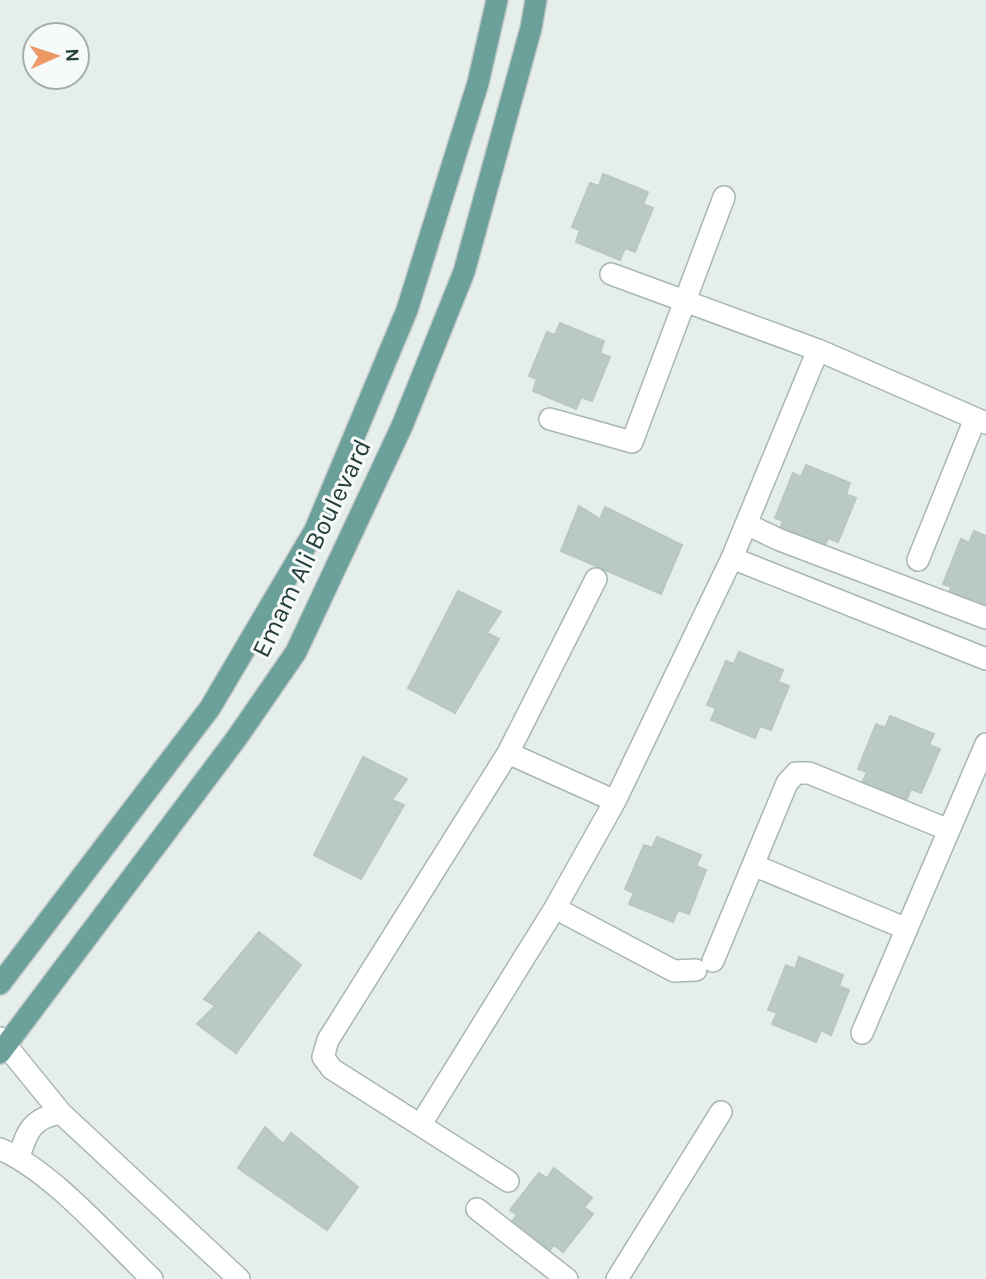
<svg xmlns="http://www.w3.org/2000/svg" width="986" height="1279" viewBox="0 0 986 1279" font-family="Karla,sans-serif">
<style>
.building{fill:#bbc9c5;stroke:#b8c7c3;stroke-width:2}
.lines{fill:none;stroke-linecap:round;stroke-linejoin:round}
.minor-casing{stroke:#a8b6b3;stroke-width:24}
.major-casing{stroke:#c2c9c8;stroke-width:24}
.minor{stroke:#fff;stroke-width:21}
.major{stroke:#6ca19b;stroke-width:21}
.labels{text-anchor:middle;stroke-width:6;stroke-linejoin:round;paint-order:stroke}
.street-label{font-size:26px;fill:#253f3c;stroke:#f6faf9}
</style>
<rect width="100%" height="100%" fill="#e6eeeb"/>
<path class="building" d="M 603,174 L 648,192 L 643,204 L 653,208 L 635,252 L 625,248 L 620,260 L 576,242 L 580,230 L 572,227 L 590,183 L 599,186 Z
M 560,323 L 604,341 L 600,353 L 610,357 L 592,401 L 581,397 L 576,409 L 533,391 L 537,379 L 529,376 L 547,332 L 555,335 Z
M 806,465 L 850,483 L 846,494 L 856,498 L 838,542 L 828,538 L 823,550 L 779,532 L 783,521 L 775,518 L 793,473 L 801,477 Z
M 579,506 L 600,519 L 605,507 L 682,545 L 661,594 L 561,551 Z
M 974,531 L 986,536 L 986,614 L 947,598 L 951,587 L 943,584 L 961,539 L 969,543 Z
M 458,591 L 501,612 L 487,633 L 499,639 L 455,713 L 408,688 Z
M 739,652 L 783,670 L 778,682 L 789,686 L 771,730 L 760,726 L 755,738 L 711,720 L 716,708 L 707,705 L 726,661 L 734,664 Z
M 890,716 L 934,734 L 929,745 L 940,749 L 921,793 L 911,789 L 906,801 L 862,783 L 867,772 L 858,769 L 876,724 L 885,728 Z
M 363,757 L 407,779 L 392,800 L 404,805 L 361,879 L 314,855 Z
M 657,837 L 701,855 L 696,866 L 706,870 L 689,914 L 678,910 L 673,922 L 629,904 L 634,893 L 625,889 L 644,845 L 652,848 Z
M 259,932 L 301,965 L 236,1053 L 197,1024 L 215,1006 L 204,999 Z
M 799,957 L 843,975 L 839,986 L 849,990 L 831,1035 L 821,1030 L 816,1042 L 772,1024 L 777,1013 L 768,1010 L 786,965 L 795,969 Z
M 265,1127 L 283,1144 L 291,1133 L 358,1187 L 327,1230 L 238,1168 Z
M 554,1168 L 592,1198 L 584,1207 L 593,1214 L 563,1252 L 554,1245 L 546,1255 L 509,1225 L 517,1215 L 510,1210 L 539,1173 L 547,1178 Z"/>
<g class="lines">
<g class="minor-casing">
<path id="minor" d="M 611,274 L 818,350 L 986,423
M 550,419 L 632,442 L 724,197
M 746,524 L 780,540 L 986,618
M 732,558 L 986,659
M 918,560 L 975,419
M 508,753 L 615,801
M 753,865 L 907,929
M 555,908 L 674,971 L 696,970
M 713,961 L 787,783 L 796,773 L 809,773 L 949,830
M 862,1033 L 986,744
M 0,1038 L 61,1113 L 239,1279
M 421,1124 L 555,908 L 615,801 L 732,558 L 818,350
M 0,1149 C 52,1171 110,1239 152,1279
M 19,1157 C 27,1131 32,1118 61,1113
M 508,1181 L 332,1069 L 323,1057 L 328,1040 L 508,753 L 596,579
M 477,1209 L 567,1279
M 617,1279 L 721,1112"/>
</g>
<g class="major-casing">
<path id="major" d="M 0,984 L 210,708 L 315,530 L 407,310 L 478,83 L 497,0
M 0,1053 L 236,739 L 296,652 L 402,426 L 464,272 L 531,28 L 536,0"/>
</g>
<use href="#minor" class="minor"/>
<use href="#major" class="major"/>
</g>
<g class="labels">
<g class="street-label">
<text transform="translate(311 548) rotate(-64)" y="9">Emam Ali Boulevard</text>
</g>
</g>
<g transform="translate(56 56) rotate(87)"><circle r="33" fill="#f6faf9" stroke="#a2afad" stroke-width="2"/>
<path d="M0-5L12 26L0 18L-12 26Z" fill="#ec9966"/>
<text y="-10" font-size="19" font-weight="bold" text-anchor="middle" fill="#253f3c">N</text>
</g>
</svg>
